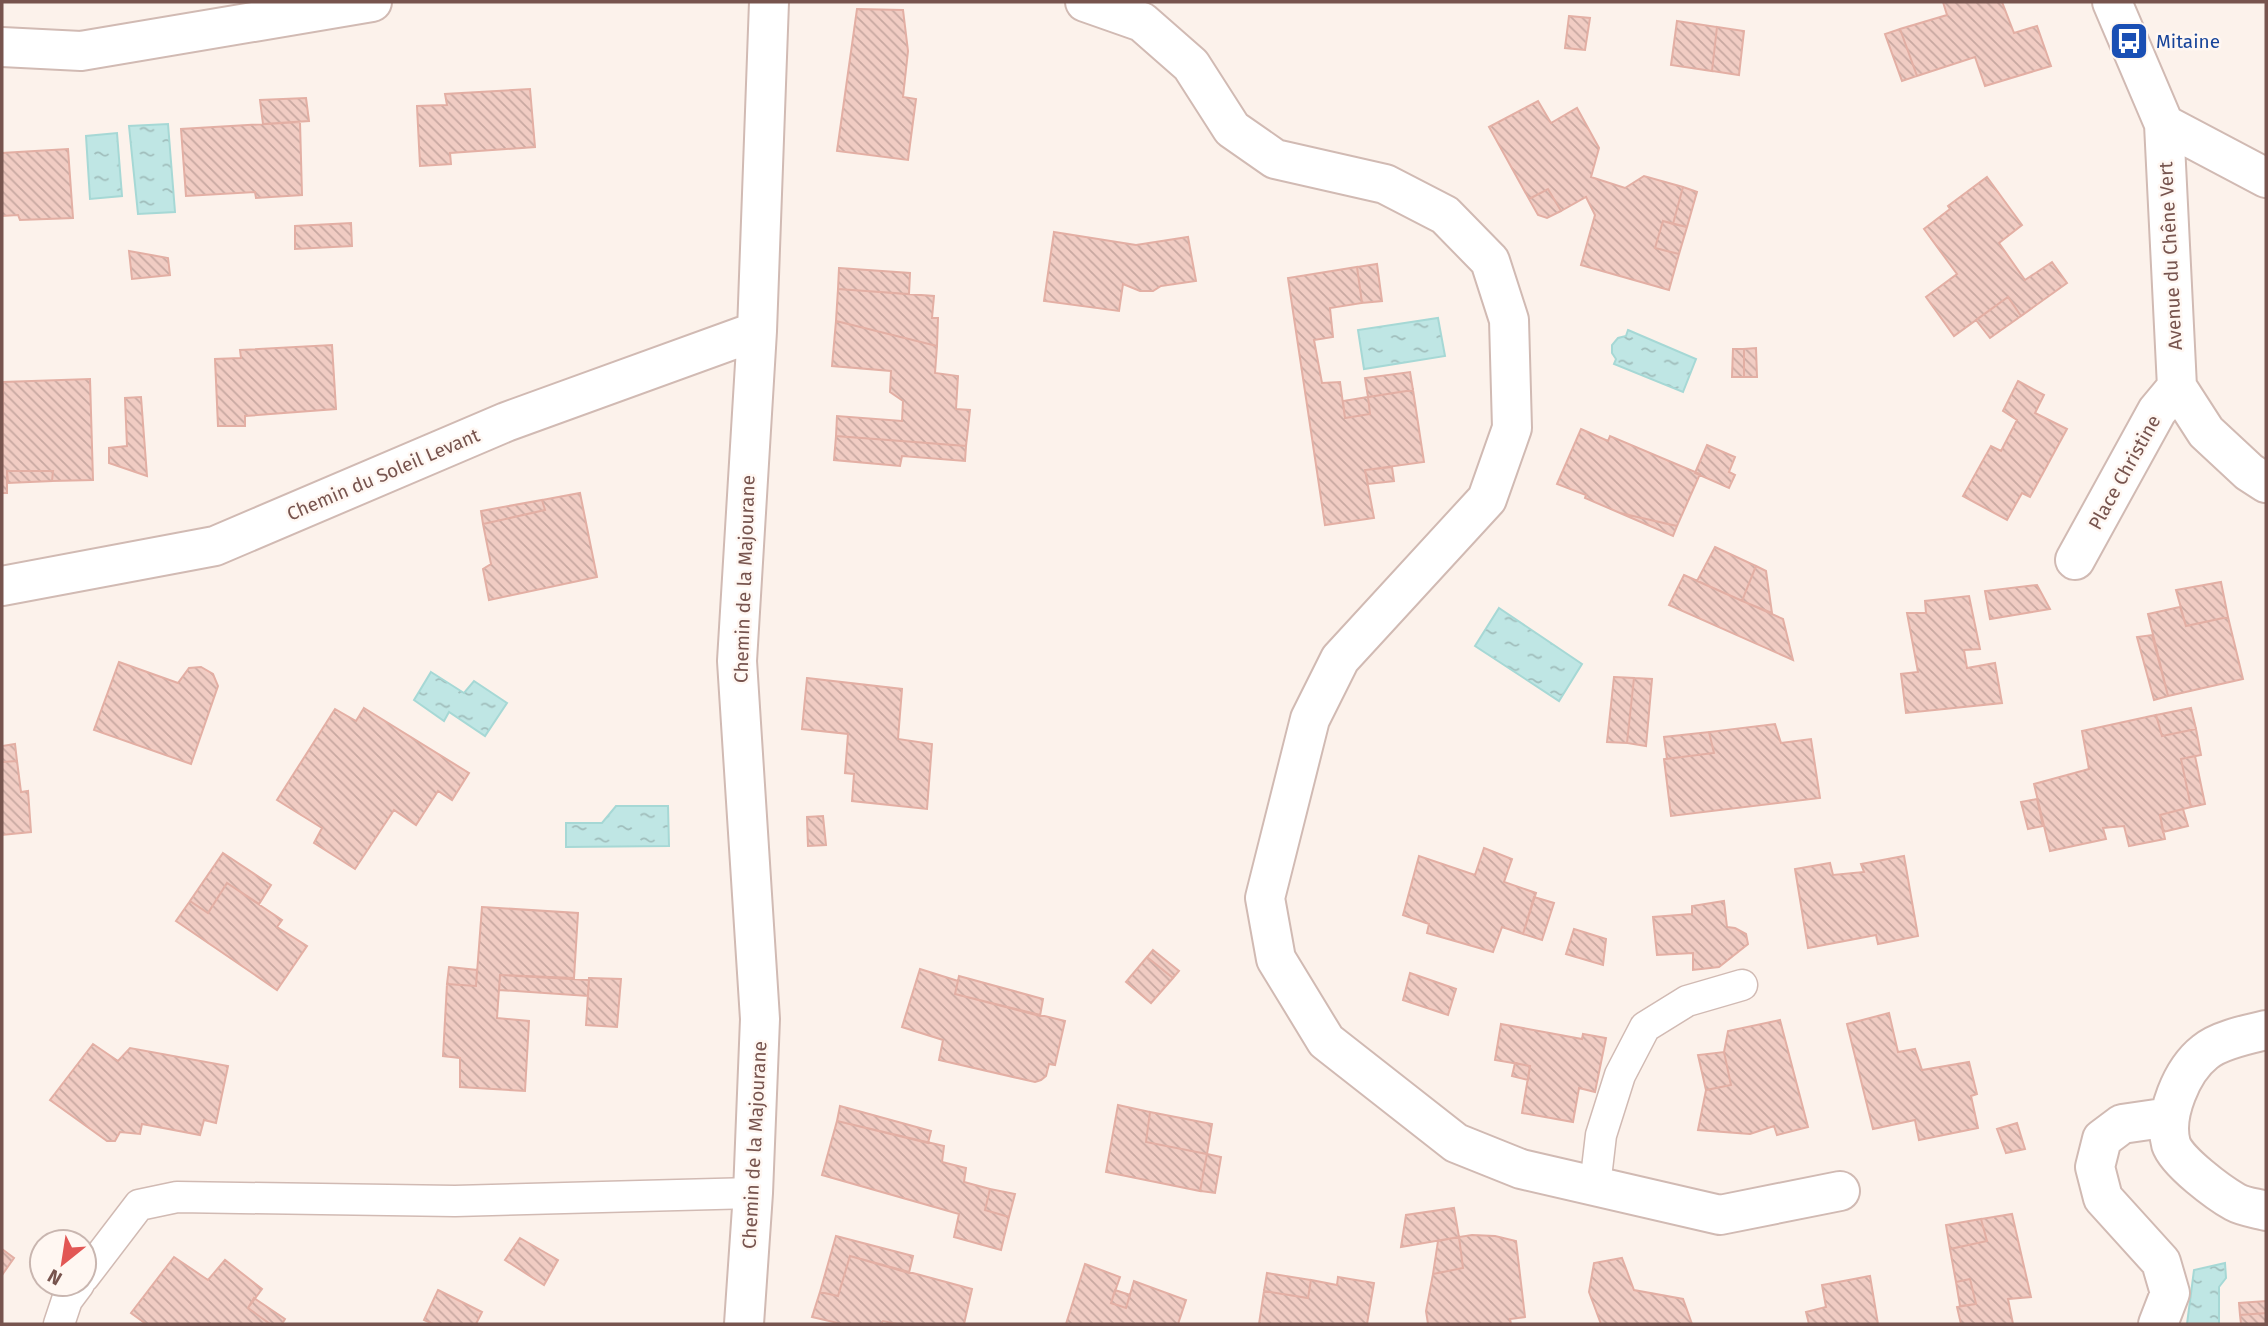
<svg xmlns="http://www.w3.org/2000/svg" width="2268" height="1326" viewBox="0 0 2268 1326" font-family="'Fira Sans',sans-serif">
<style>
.water{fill:url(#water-ripples);stroke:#a6d8d5;stroke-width:2}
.building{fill:url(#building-back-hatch);stroke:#e3afa4;stroke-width:2}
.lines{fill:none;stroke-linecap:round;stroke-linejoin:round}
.service-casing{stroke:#d1bab3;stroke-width:33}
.minor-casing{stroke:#d1bab3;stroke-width:42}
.service{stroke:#fff;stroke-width:30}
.minor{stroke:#fff;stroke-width:38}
.labels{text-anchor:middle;stroke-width:5;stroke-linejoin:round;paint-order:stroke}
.transit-label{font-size:19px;fill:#164399;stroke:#fff7f2;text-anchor:start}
.street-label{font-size:19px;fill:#77544e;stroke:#fff7f2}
</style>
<defs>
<pattern id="water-ripples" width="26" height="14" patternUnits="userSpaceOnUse" patternTransform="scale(1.75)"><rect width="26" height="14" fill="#bfe6e4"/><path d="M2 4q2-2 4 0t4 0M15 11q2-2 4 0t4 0" fill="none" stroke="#a0bdbb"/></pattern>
<pattern id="building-back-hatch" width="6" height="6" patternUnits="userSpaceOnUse" patternTransform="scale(1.75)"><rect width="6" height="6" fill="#f1ccc3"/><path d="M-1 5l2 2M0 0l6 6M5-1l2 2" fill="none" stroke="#c8a8a1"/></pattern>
</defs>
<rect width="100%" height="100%" fill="#fcf2eb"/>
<path class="water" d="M 168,124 L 175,212 L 138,214 L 129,126 Z
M 117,133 L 122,196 L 90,199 L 86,136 Z
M 1438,318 L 1445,356 L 1364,369 L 1358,330 Z
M 1628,330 L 1696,359 L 1683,392 L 1614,364 L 1616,359 L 1612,353 L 1612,345 L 1618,338 L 1626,336 Z
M 1499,608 L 1582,664 L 1559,701 L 1475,646 Z
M 431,672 L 464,693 L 474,681 L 507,703 L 485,736 L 449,712 L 444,721 L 414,700 Z
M 616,806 L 668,806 L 669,846 L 566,847 L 566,823 L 602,823 Z
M 2225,1263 L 2226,1278 L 2219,1287 L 2219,1324 L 2187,1324 L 2194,1270 Z"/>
<path class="building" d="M 1943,2 L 2002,2 L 2014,33 L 2037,26 L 2051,66 L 1985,86 L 1975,57 L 1917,76 L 1900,29 L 1947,15 Z
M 857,9 L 903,10 L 908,51 L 903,97 L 916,99 L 908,160 L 837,151 Z
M 1569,16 L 1590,18 L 1585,50 L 1565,48 Z
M 1677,21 L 1717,27 L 1712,71 L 1671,65 Z
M 1717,27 L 1744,31 L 1739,75 L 1712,71 Z
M 1900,29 L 1917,76 L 1902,81 L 1885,34 Z
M 530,89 L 535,147 L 450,153 L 451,164 L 420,166 L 417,106 L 447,105 L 445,94 Z
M 306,98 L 309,121 L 263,124 L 260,100 Z
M 1538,101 L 1551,123 L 1577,108 L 1599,148 L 1591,177 L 1625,188 L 1644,176 L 1683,187 L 1673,224 L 1663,221 L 1655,248 L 1679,254 L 1669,290 L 1581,265 L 1595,215 L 1586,197 L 1561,211 L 1548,189 L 1529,199 L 1489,127 Z
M 300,122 L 302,195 L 256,198 L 255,192 L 186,196 L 181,129 Z
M 68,149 L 73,218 L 20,220 L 18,215 L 2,216 L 2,153 Z
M 1987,177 L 2022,225 L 1999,243 L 2025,280 L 2052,262 L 2067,283 L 2021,316 L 2008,297 L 1954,336 L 1926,297 L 1957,274 L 1924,229 L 1950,209 L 1948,206 Z
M 1683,187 L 1697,192 L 1687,227 L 1673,224 Z
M 1548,189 L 1561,211 L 1547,218 L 1538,215 L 1529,199 Z
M 1663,221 L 1687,227 L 1679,254 L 1655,248 Z
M 351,223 L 352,246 L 295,249 L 295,226 Z
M 1054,232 L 1136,245 L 1188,237 L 1196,281 L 1161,286 L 1153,291 L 1140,291 L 1123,284 L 1119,311 L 1044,301 Z
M 129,251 L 168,258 L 170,275 L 132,279 Z
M 1377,264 L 1382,301 L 1362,303 L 1357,267 Z
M 1357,267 L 1362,303 L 1330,308 L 1333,337 L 1314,340 L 1322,383 L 1340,382 L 1345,418 L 1370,414 L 1368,397 L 1413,390 L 1424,462 L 1365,470 L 1374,518 L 1325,525 L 1288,278 Z
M 839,268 L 910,273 L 909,294 L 838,289 Z
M 838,289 L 934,296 L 932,318 L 938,318 L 937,346 L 836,321 Z
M 2008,297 L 2021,316 L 1990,338 L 1976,320 Z
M 836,321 L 937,346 L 935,373 L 958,376 L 956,409 L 970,410 L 966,446 L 836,436 L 837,416 L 902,421 L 903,401 L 890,392 L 891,371 L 832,366 Z
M 332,345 L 336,409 L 245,416 L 245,426 L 218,426 L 215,359 L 241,358 L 240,350 Z
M 1756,348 L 1757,377 L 1744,377 L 1744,349 Z
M 1733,349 L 1744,349 L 1744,377 L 1732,377 Z
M 1410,372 L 1413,390 L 1368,397 L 1365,378 Z
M 90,379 L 93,480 L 52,481 L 53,471 L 7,471 L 7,493 L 2,493 L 3,382 Z
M 2018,381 L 2044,395 L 2035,413 L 2067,429 L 2030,497 L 2022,493 L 2007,520 L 1963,496 L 1991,446 L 2001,451 L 2017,420 L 2003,411 Z
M 141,397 L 147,476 L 109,463 L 109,448 L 127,446 L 125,398 Z
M 1368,397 L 1370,414 L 1345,418 L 1343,401 Z
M 1581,429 L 1608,441 L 1610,436 L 1700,474 L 1677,526 L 1620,513 L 1585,498 L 1586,495 L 1557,484 Z
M 836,436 L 966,446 L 965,461 L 902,456 L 900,466 L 834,460 Z
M 1707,445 L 1735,457 L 1729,472 L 1735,475 L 1729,488 L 1695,473 Z
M 1392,467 L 1394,481 L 1368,484 L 1365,470 Z
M 7,471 L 53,471 L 52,481 L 8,483 Z
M 580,493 L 597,577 L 489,600 L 483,569 L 491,564 L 483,524 L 545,510 L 542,500 Z
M 542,500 L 545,510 L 483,524 L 481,511 Z
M 1620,513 L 1677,526 L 1673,536 Z
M 1715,547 L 1756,566 L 1742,601 L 1697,581 Z
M 1756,566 L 1766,571 L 1772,613 L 1742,601 Z
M 1684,575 L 1783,619 L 1793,660 L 1669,605 Z
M 2221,582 L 2228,617 L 2186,626 L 2176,590 Z
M 2037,585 L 2050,609 L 1990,619 L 1985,591 Z
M 1969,596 L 1980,649 L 1964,650 L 1967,668 L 1995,663 L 2002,703 L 1906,713 L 1901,674 L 1918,672 L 1907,613 L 1926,613 L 1925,601 Z
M 2180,607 L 2186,626 L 2228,617 L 2243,679 L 2168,696 L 2148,614 Z
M 2152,635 L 2168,696 L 2154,700 L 2137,637 Z
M 119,662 L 178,683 L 189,668 L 201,667 L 213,674 L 218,686 L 191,764 L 94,730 Z
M 1614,677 L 1634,678 L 1627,743 L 1607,742 Z
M 807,678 L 902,689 L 898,739 L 932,744 L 927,809 L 852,801 L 854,774 L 845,773 L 848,734 L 802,729 Z
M 1634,678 L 1652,679 L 1646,746 L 1627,743 Z
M 364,708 L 469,773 L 452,800 L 438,791 L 416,825 L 394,810 L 355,869 L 314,843 L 322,828 L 277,800 L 335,709 L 356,721 Z
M 2191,708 L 2196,729 L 2162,736 L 2156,715 Z
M 2156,715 L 2162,736 L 2196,729 L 2201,755 L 2181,759 L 2191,807 L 2160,815 L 2165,839 L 2129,846 L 2124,826 L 2103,828 L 2106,839 L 2050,851 L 2034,784 L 2089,769 L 2082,731 Z
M 1775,724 L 1781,743 L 1811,739 L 1820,798 L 1671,816 L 1664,759 L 1714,753 L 1709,732 Z
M 1709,732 L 1714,753 L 1667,759 L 1664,737 Z
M 15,744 L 17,761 L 2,762 L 2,746 Z
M 2195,756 L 2205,804 L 2191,807 L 2181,759 Z
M 17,761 L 21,792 L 28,791 L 31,832 L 2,835 L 2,762 Z
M 2037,799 L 2043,826 L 2028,829 L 2021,802 Z
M 2183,809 L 2188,826 L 2163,832 L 2160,815 Z
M 823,816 L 826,845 L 808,846 L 807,817 Z
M 1484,848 L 1512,859 L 1504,882 L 1536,893 L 1523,934 L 1502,927 L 1493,952 L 1427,933 L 1429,924 L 1403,915 L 1419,856 L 1475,875 Z
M 223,853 L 271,885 L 259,904 L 227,883 L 208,913 L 190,901 Z
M 1904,856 L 1918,936 L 1878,944 L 1876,935 L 1808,948 L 1795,869 L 1830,863 L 1833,875 L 1864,872 L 1861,864 Z
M 227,883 L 282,920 L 277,927 L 307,946 L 277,990 L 176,921 L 190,901 L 208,913 Z
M 1534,897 L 1554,903 L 1542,940 L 1523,934 Z
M 1724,901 L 1727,927 L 1735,928 L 1746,934 L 1748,944 L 1719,967 L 1693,970 L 1693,953 L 1657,955 L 1653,917 L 1692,914 L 1692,906 Z
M 482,907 L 578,913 L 574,978 L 500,975 L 497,1018 L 529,1021 L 525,1091 L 460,1087 L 460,1058 L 443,1056 L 447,984 L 476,986 Z
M 1574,929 L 1606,939 L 1603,965 L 1566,954 Z
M 1153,950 L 1179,971 L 1173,978 L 1147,957 Z
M 1147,957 L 1173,978 L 1151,1003 L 1126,982 Z
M 449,967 L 477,970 L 476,986 L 447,984 Z
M 920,969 L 958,981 L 955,994 L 1065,1021 L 1055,1065 L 1049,1064 L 1046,1076 L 1041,1080 L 1035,1082 L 939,1060 L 943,1040 L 902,1027 Z
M 1410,973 L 1456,989 L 1448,1015 L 1403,1000 Z
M 500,975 L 589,980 L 588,996 L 499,990 Z
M 959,976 L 1043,999 L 1040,1016 L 955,994 Z
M 589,978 L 621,979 L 617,1027 L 586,1025 Z
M 1889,1013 L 1898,1052 L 1915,1049 L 1922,1070 L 1969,1062 L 1977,1094 L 1971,1096 L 1978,1128 L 1919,1140 L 1915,1120 L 1873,1129 L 1847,1024 Z
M 1780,1020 L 1808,1127 L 1777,1135 L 1774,1126 L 1750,1134 L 1698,1130 L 1706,1090 L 1731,1085 L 1724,1052 L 1728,1031 Z
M 1501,1024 L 1582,1039 L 1583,1034 L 1606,1038 L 1595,1092 L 1579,1088 L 1573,1122 L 1522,1113 L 1530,1066 L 1495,1060 Z
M 93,1044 L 118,1061 L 130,1048 L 228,1066 L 216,1123 L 204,1120 L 200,1135 L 142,1124 L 140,1134 L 120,1132 L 115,1141 L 107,1141 L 50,1100 Z
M 1724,1052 L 1731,1085 L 1706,1090 L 1698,1055 Z
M 1515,1063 L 1530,1066 L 1528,1080 L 1512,1076 Z
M 1118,1105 L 1150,1112 L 1146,1142 L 1207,1154 L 1200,1191 L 1106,1172 Z
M 840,1106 L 931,1131 L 928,1143 L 837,1121 Z
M 1150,1112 L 1212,1124 L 1207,1154 L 1146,1142 Z
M 837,1121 L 944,1146 L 942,1162 L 966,1168 L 964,1182 L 990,1189 L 985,1210 L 1009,1217 L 1001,1250 L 954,1237 L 959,1214 L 822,1175 Z
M 2017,1123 L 2025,1149 L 2006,1153 L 1997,1129 Z
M 1207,1154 L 1221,1157 L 1215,1193 L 1200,1191 Z
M 990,1189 L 1015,1194 L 1009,1217 L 985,1210 Z
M 1454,1208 L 1459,1237 L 1401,1247 L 1406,1215 Z
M 2012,1214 L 2031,1297 L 2008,1299 L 2013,1324 L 1961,1324 L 1957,1307 L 1976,1304 L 1970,1279 L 1956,1282 L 1950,1249 L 1987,1241 L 1981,1219 Z
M 1981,1219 L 1987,1241 L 1950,1249 L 1946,1225 Z
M 1472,1235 L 1495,1236 L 1516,1241 L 1525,1317 L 1510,1319 L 1511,1324 L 1428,1324 L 1426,1311 L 1433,1274 L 1463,1268 L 1459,1237 Z
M 836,1236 L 913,1256 L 909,1273 L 850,1256 L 838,1296 L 820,1292 Z
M 1459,1237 L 1463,1268 L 1433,1274 L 1438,1241 Z
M 520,1238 L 558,1260 L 544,1285 L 505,1260 Z
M 2,1249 L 14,1258 L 2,1275 Z
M 850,1256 L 972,1289 L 964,1324 L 897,1324 L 883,1321 L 881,1324 L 842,1324 L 812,1317 L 820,1292 L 838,1296 Z
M 174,1257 L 208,1280 L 225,1260 L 262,1289 L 248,1308 L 270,1324 L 146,1324 L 131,1313 Z
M 1622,1258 L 1634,1290 L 1683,1299 L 1692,1324 L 1601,1324 L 1589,1292 L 1594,1263 Z
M 1085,1264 L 1120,1277 L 1111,1303 L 1126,1308 L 1134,1281 L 1186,1300 L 1178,1324 L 1066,1324 Z
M 1267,1273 L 1311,1280 L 1308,1298 L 1264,1291 Z
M 1870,1276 L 1878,1324 L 1809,1324 L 1806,1312 L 1826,1307 L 1822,1285 Z
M 1338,1277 L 1374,1283 L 1367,1324 L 1259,1324 L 1264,1291 L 1308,1298 L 1311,1280 L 1337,1285 Z
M 1970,1279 L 1976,1304 L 1960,1306 L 1956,1282 Z
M 438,1290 L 482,1312 L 476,1324 L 433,1324 L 424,1320 Z
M 1115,1290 L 1130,1295 L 1126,1308 L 1111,1303 Z
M 254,1298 L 285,1319 L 282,1324 L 270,1324 L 248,1308 Z
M 2266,1301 L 2266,1313 L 2240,1315 L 2239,1303 Z
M 2266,1313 L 2266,1324 L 2241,1324 L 2240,1315 Z"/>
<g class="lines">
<g class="service-casing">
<path id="service" d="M 1595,1186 L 1601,1135 L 1620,1075 L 1645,1027 L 1687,1001 L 1742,985
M 84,1277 L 139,1205 L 177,1197 L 455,1201 L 753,1193
M 59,1324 L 67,1300 L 79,1284"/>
</g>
<g class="minor-casing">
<path id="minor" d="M 1085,2 L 1142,22 L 1191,65 L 1232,129 L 1275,159 L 1385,184 L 1445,215 L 1490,261 L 1509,320 L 1512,428 L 1487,499 L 1340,659 L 1310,719 L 1265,898 L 1276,959 L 1326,1041 L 1456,1143 L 1521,1169 L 1720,1215 L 1840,1191
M 2112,2 L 2164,124 L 2177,387 L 2206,432 L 2249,472 L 2266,483
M 2,47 L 81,51 L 372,2
M 2164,124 L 2266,178
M 2075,560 L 2157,411 L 2177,387
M 2,586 L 215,546 L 506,422 L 757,331
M 2266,1030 C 2249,1034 2219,1040 2205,1052 C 2182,1070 2163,1115 2171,1144 C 2177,1162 2219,1193 2235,1202 C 2244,1207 2256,1208 2266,1211
M 744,1324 L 753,1193 L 760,1019 L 737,661 L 757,331 L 769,2
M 2158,1324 L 2170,1293 L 2161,1262 L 2103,1198 L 2095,1167 L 2102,1139 L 2122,1124 L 2170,1117"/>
</g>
<use href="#service" class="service"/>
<use href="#minor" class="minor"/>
</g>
<defs>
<g id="bus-square" transform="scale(2.0125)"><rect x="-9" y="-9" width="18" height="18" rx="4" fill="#1a4fb4" stroke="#fff7f2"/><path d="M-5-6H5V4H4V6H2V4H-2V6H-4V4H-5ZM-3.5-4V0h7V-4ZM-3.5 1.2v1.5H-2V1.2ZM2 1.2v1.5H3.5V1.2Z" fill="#fff"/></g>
</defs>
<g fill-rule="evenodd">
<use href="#bus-square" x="2129" y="41"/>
</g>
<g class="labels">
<g class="transit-label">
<text x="2156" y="48">Mitaine</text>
</g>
<g class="street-label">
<text transform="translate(2170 256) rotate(-93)" y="7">Avenue du Chêne Vert</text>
<text transform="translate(2124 472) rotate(-61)" y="7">Place Christine</text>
<text transform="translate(383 474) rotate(-23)" y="7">Chemin du Soleil Levant</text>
<text transform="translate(744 579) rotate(-88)" y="7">Chemin de la Majourane</text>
<text transform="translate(754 1145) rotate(-87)" y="7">Chemin de la Majourane</text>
</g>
</g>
<rect width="2268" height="1326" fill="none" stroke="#77544e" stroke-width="7"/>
<g transform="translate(63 1263) rotate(210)"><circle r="33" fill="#fff7f2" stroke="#c9b6b0" stroke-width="2"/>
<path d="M0-5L12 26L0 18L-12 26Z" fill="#e25755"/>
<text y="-10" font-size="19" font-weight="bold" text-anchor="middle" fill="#77544e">N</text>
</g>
</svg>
